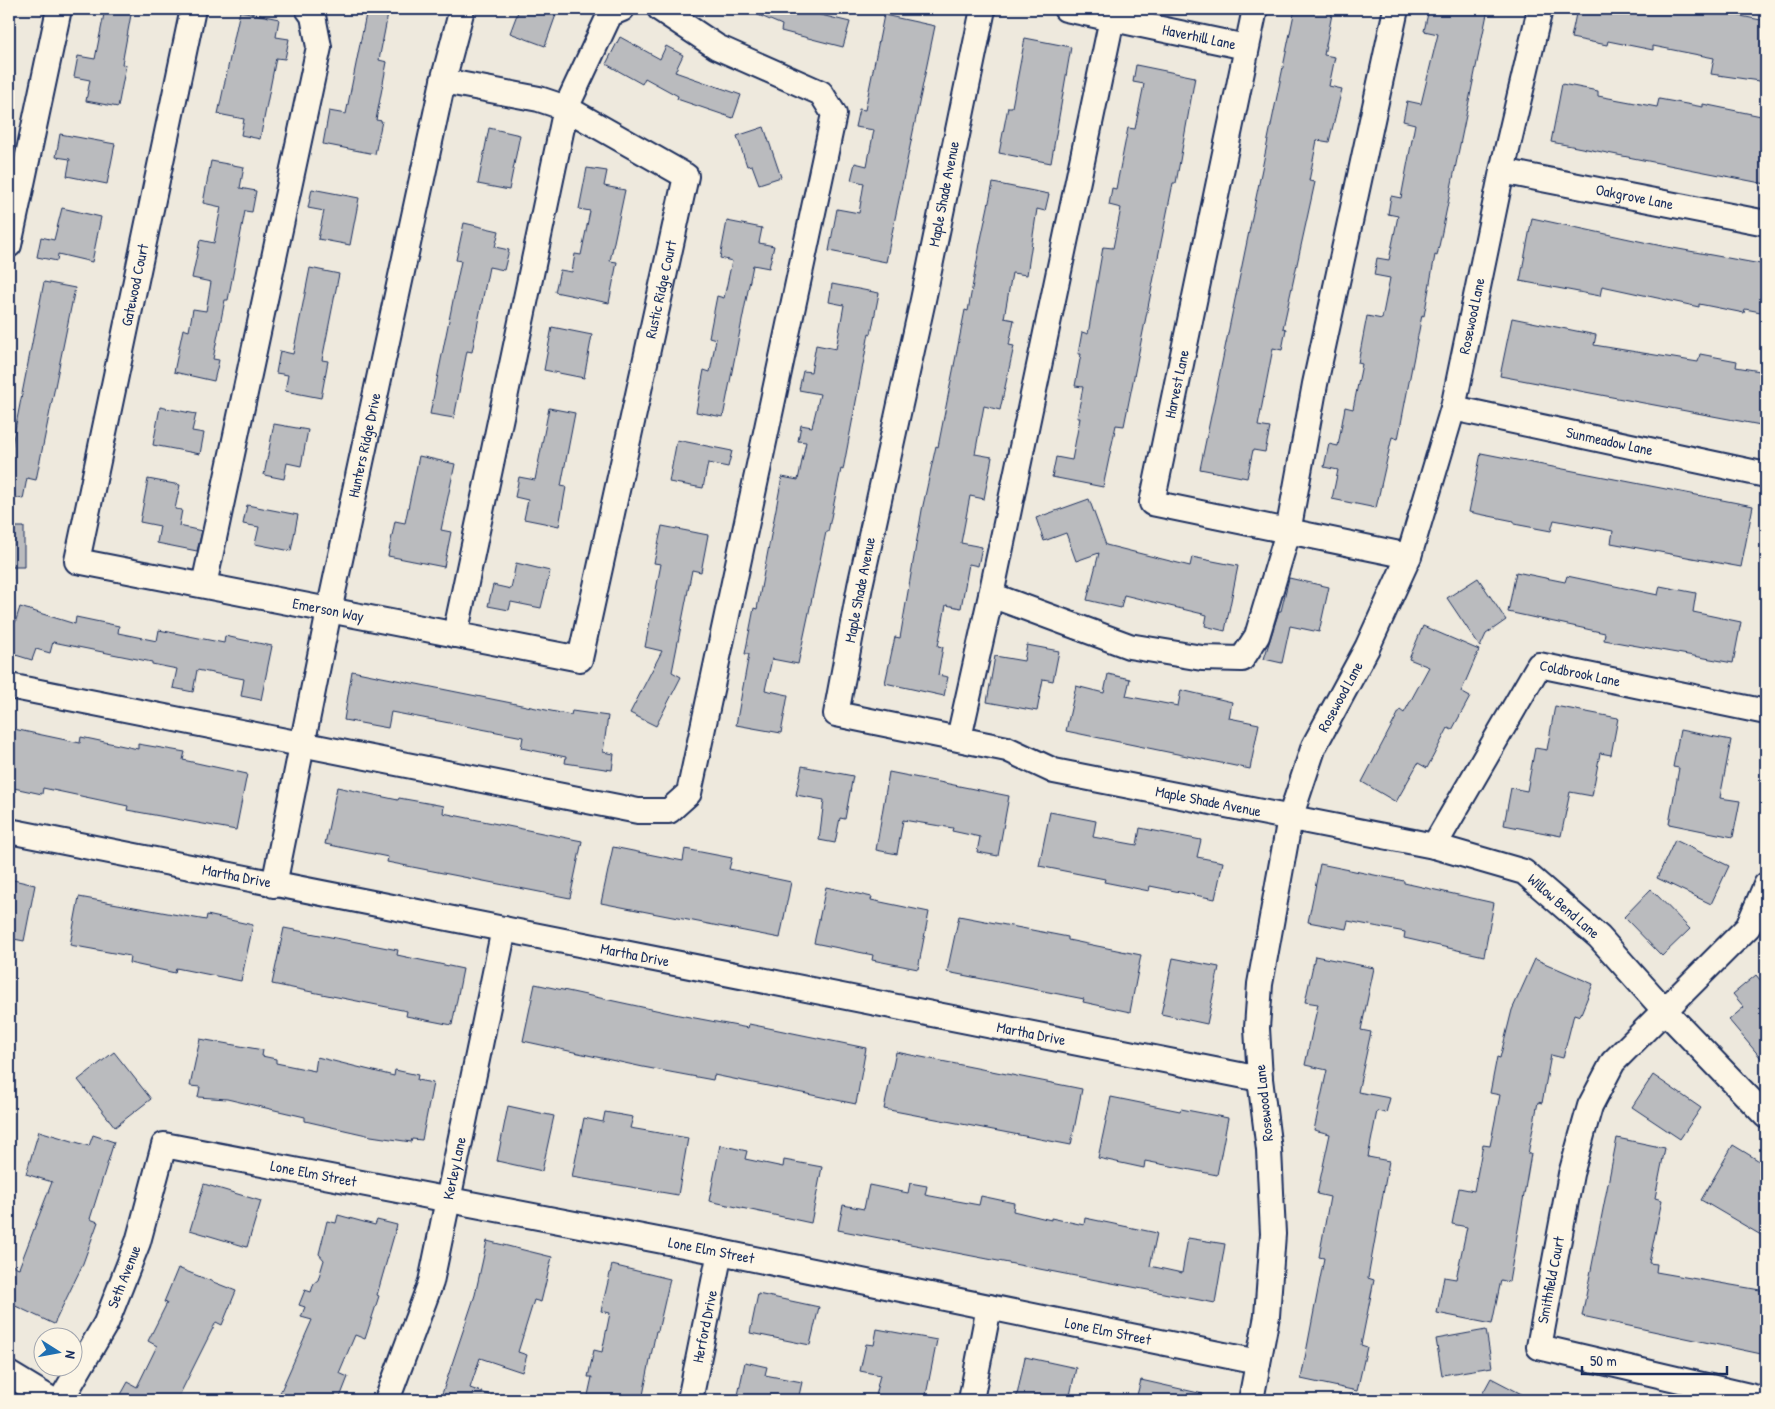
<svg xmlns="http://www.w3.org/2000/svg" width="1775" height="1409" viewBox="0 0 1775 1409" font-family="'Patrick Hand',sans-serif">
<style>
.building{fill:#babbbe;stroke:#1b2f5e}
.lines{fill:none;stroke-linecap:round;stroke-linejoin:round}
.minor-casing{stroke:#1b2f5e;stroke-width:28}
.minor{stroke:#fcf5e5;stroke-width:24}
.labels{text-anchor:middle;stroke-width:4;stroke-linejoin:round;paint-order:stroke}
.street-label{font-size:15px;fill:#1b2f5e;stroke:#fcf5e5}
</style>
<rect width="100%" height="100%" fill="#eee9dd"/>
<filter id="ink" filterUnits="userSpaceOnUse"><feTurbulence type="fractalNoise" baseFrequency=".02" numOctaves="2"/><feDisplacementMap in="SourceGraphic" scale="10" xChannelSelector="R" yChannelSelector="G"/><feConvolveMatrix kernelMatrix="1 2 1 2 8 2 1 2 1" color-interpolation-filters="sRGB"/></filter>
<g filter="url(#ink)">
<path class="building" d="M 105,9 L 132,9 L 122,64 L 126,65 L 118,107 L 86,101 L 90,80 L 74,77 L 78,56 L 95,59 Z
M 367,9 L 389,9 L 379,60 L 387,62 L 376,120 L 382,121 L 375,154 L 323,144 L 329,111 L 346,114 Z
M 519,9 L 558,9 L 545,46 L 510,33 Z
M 744,9 L 796,9 L 850,22 L 843,47 L 781,31 L 782,25 Z
M 1295,9 L 1333,9 L 1324,55 L 1335,57 L 1329,86 L 1342,89 L 1329,142 L 1317,140 L 1309,181 L 1315,182 L 1283,328 L 1286,329 L 1282,350 L 1273,348 L 1258,426 L 1270,428 L 1265,452 L 1253,450 L 1247,478 L 1200,469 Z
M 1429,9 L 1488,9 L 1437,256 L 1435,255 L 1424,316 L 1422,315 L 1398,439 L 1392,437 L 1376,508 L 1332,499 L 1338,470 L 1324,467 L 1329,444 L 1338,446 L 1345,407 L 1353,409 L 1362,364 L 1358,363 L 1367,316 L 1382,319 L 1390,278 L 1374,275 L 1377,258 L 1389,260 L 1398,216 L 1388,214 L 1391,196 L 1401,198 L 1415,124 L 1403,121 L 1407,101 L 1421,104 L 1438,34 L 1424,31 Z
M 1577,9 L 1705,9 L 1766,21 L 1766,82 L 1711,74 L 1714,58 L 1653,46 L 1653,50 L 1608,41 L 1607,45 L 1571,38 Z
M 240,11 L 279,19 L 276,37 L 289,39 L 285,59 L 276,58 L 260,139 L 241,135 L 244,119 L 218,114 Z
M 884,15 L 935,26 L 886,262 L 829,251 L 837,209 L 859,213 L 864,183 L 851,180 L 855,163 L 867,166 L 874,130 L 855,127 L 859,109 L 865,110 Z
M 620,37 L 660,59 L 666,46 L 683,55 L 675,72 L 741,95 L 733,118 L 677,99 L 678,96 L 645,78 L 642,84 L 606,64 Z
M 1025,38 L 1071,47 L 1051,163 L 999,153 L 1008,107 L 1012,107 Z
M 1136,65 L 1195,77 L 1176,183 L 1173,183 L 1124,426 L 1116,425 L 1103,487 L 1052,477 L 1056,457 L 1072,460 L 1080,418 L 1077,418 L 1083,387 L 1075,386 L 1081,354 L 1078,354 L 1082,332 L 1088,334 L 1103,247 L 1113,248 L 1121,208 L 1109,205 L 1112,188 L 1116,189 L 1128,128 L 1135,129 L 1144,84 L 1133,82 Z
M 1562,84 L 1598,91 L 1598,96 L 1657,107 L 1659,99 L 1703,107 L 1703,104 L 1766,117 L 1766,184 L 1551,142 Z
M 764,127 L 781,177 L 759,184 L 752,165 L 747,166 L 737,136 Z
M 489,128 L 520,135 L 509,190 L 478,184 Z
M 60,134 L 115,144 L 107,184 L 67,176 L 70,159 L 56,157 Z
M 211,161 L 244,167 L 240,188 L 256,191 L 252,212 L 245,211 L 228,300 L 225,300 L 213,359 L 219,360 L 214,381 L 174,372 L 183,329 L 189,331 L 193,309 L 206,311 L 211,282 L 192,278 L 200,240 L 214,243 L 221,207 L 203,203 Z
M 587,168 L 607,171 L 604,186 L 625,190 L 610,261 L 617,262 L 609,303 L 555,292 L 560,270 L 572,272 L 575,254 L 581,255 L 590,211 L 579,209 Z
M 993,183 L 1049,194 L 1045,211 L 1037,209 L 1027,275 L 1012,273 L 1004,318 L 1014,320 L 1009,345 L 1014,346 L 1000,410 L 984,406 L 975,454 L 992,457 L 984,499 L 970,496 L 961,543 L 982,547 L 978,566 L 969,564 L 961,608 L 946,605 L 938,646 L 943,647 L 938,675 L 948,677 L 944,696 L 885,683 L 895,637 L 900,638 L 922,510 L 936,446 L 938,447 L 965,310 L 968,311 L 980,244 Z
M 312,189 L 359,198 L 350,245 L 318,239 L 324,211 L 308,208 Z
M 62,208 L 101,217 L 92,262 L 58,254 L 57,261 L 37,257 L 41,237 L 54,240 Z
M 1532,218 L 1662,246 L 1766,265 L 1766,313 L 1745,309 L 1744,313 L 1699,304 L 1699,307 L 1602,286 L 1600,296 L 1520,281 Z
M 727,221 L 762,228 L 759,243 L 774,246 L 769,268 L 753,265 L 723,417 L 696,412 L 704,370 L 710,372 L 716,339 L 709,337 L 717,296 L 724,298 L 732,261 L 720,258 Z
M 464,223 L 499,231 L 495,247 L 509,250 L 504,270 L 489,267 L 472,352 L 467,351 L 454,418 L 430,414 L 461,261 L 456,260 Z
M 310,268 L 339,274 L 322,360 L 328,361 L 321,398 L 285,391 L 288,375 L 276,373 L 280,351 L 293,354 Z
M 44,282 L 75,288 L 36,480 L 27,478 L 23,499 L 9,496 L 9,460 Z
M 832,284 L 879,293 L 871,334 L 869,333 L 843,470 L 841,469 L 828,532 L 826,532 L 798,664 L 772,659 L 765,690 L 788,695 L 781,733 L 736,725 L 749,654 L 745,654 L 754,608 L 757,609 L 782,477 L 798,480 L 806,442 L 798,441 L 801,425 L 812,427 L 820,394 L 799,390 L 803,371 L 811,372 L 816,345 L 836,349 L 844,305 L 829,302 Z
M 1512,318 L 1596,335 L 1594,345 L 1698,362 L 1700,354 L 1737,361 L 1736,367 L 1766,372 L 1766,426 L 1500,376 Z
M 552,327 L 592,335 L 584,378 L 544,370 Z
M 160,407 L 196,414 L 192,431 L 204,433 L 200,454 L 153,445 Z
M 549,408 L 575,413 L 561,486 L 566,487 L 559,526 L 524,519 L 528,500 L 515,497 L 519,477 L 535,480 Z
M 274,424 L 308,430 L 301,466 L 287,463 L 284,479 L 264,475 Z
M 677,440 L 732,451 L 728,467 L 708,463 L 703,488 L 669,482 Z
M 1481,453 L 1753,506 L 1741,567 L 1611,543 L 1613,531 L 1554,520 L 1551,531 L 1514,524 L 1514,521 L 1469,512 Z
M 419,456 L 455,464 L 441,530 L 451,532 L 444,567 L 388,556 L 395,521 L 405,523 Z
M 148,479 L 180,485 L 175,509 L 182,510 L 179,526 L 202,531 L 197,551 L 157,543 L 160,526 L 140,522 Z
M 1089,499 L 1106,545 L 1190,566 L 1192,557 L 1238,566 L 1225,631 L 1205,626 L 1207,615 L 1124,595 L 1121,608 L 1087,600 L 1099,553 L 1076,561 L 1066,533 L 1044,541 L 1036,518 Z
M 247,505 L 298,515 L 291,551 L 255,544 L 259,527 L 243,524 Z
M 662,526 L 708,535 L 701,572 L 692,570 L 672,672 L 681,677 L 656,726 L 630,713 L 662,651 L 645,647 L 661,564 L 654,563 Z
M 9,527 L 24,527 L 24,567 L 9,567 Z
M 516,563 L 550,571 L 541,608 L 511,602 L 509,610 L 488,606 L 493,585 L 511,589 Z
M 1516,572 L 1565,582 L 1567,576 L 1658,595 L 1660,586 L 1696,593 L 1693,612 L 1741,622 L 1733,663 L 1604,640 L 1605,633 L 1508,612 Z
M 1289,578 L 1329,587 L 1319,632 L 1290,626 L 1282,663 L 1264,659 L 1279,611 L 1281,611 Z
M 1478,578 L 1506,620 L 1486,634 L 1480,647 L 1447,598 Z
M 20,607 L 75,624 L 76,617 L 119,626 L 118,633 L 157,641 L 159,630 L 224,643 L 225,636 L 272,646 L 261,700 L 241,696 L 244,679 L 197,670 L 193,692 L 173,688 L 177,669 L 152,664 L 152,662 L 53,642 L 50,653 L 36,649 L 32,660 L 9,653 L 9,621 L 15,623 Z
M 1423,626 L 1479,650 L 1461,692 L 1470,697 L 1452,730 L 1448,728 L 1427,768 L 1418,763 L 1396,802 L 1362,782 L 1400,710 L 1404,713 L 1429,667 L 1409,659 Z
M 1027,645 L 1059,651 L 1053,681 L 1043,679 L 1037,711 L 987,702 L 995,656 L 1024,661 Z
M 352,671 L 571,715 L 572,711 L 608,716 L 603,752 L 614,754 L 612,770 L 565,763 L 566,757 L 521,748 L 523,737 L 476,728 L 391,712 L 388,728 L 344,720 Z
M 1108,674 L 1130,679 L 1126,696 L 1178,706 L 1181,690 L 1232,702 L 1229,718 L 1259,724 L 1250,769 L 1066,731 L 1076,686 L 1104,693 Z
M 1555,706 L 1618,718 L 1611,755 L 1600,753 L 1592,796 L 1570,792 L 1561,836 L 1504,825 L 1511,788 L 1527,791 L 1535,748 L 1547,750 Z
M 9,728 L 80,743 L 81,737 L 138,749 L 138,744 L 185,752 L 183,760 L 247,774 L 236,830 L 127,810 L 128,806 L 43,788 L 42,794 L 9,787 Z
M 1680,730 L 1731,740 L 1720,798 L 1740,801 L 1733,837 L 1669,824 L 1679,768 L 1673,767 Z
M 802,766 L 853,776 L 845,819 L 840,818 L 835,843 L 819,840 L 824,800 L 796,795 Z
M 889,772 L 1009,796 L 998,856 L 977,852 L 980,837 L 952,831 L 953,828 L 903,820 L 897,854 L 876,850 Z
M 337,787 L 398,800 L 399,798 L 444,806 L 443,813 L 582,841 L 570,898 L 387,862 L 388,857 L 325,844 Z
M 1050,812 L 1096,821 L 1093,837 L 1137,845 L 1140,828 L 1201,840 L 1197,857 L 1223,862 L 1215,899 L 1150,886 L 1149,891 L 1104,882 L 1105,879 L 1039,866 Z
M 1675,840 L 1729,866 L 1711,904 L 1657,878 Z
M 613,847 L 683,861 L 685,849 L 732,858 L 729,869 L 791,882 L 780,938 L 601,903 Z
M 1320,864 L 1404,881 L 1404,883 L 1494,903 L 1484,956 L 1404,938 L 1405,932 L 1348,921 L 1346,929 L 1308,922 Z
M 9,879 L 35,885 L 24,941 L 9,938 Z
M 826,887 L 872,897 L 871,900 L 929,912 L 918,969 L 872,960 L 873,955 L 814,943 Z
M 1651,889 L 1690,929 L 1662,956 L 1624,917 Z
M 79,897 L 206,920 L 207,915 L 253,925 L 241,981 L 176,968 L 175,973 L 129,963 L 130,956 L 70,945 Z
M 959,916 L 1068,937 L 1068,940 L 1141,955 L 1130,1012 L 1083,1002 L 1084,999 L 947,972 Z
M 284,928 L 398,950 L 397,955 L 463,969 L 452,1025 L 406,1016 L 407,1011 L 272,984 Z
M 1315,956 L 1374,968 L 1361,1030 L 1371,1032 L 1358,1092 L 1390,1098 L 1386,1113 L 1377,1111 L 1368,1157 L 1389,1161 L 1368,1278 L 1374,1280 L 1361,1345 L 1367,1347 L 1357,1391 L 1301,1379 L 1324,1258 L 1319,1257 L 1330,1197 L 1317,1194 L 1330,1134 L 1314,1130 L 1327,1070 L 1305,1065 L 1318,1004 L 1305,1002 Z
M 1173,958 L 1219,967 L 1207,1024 L 1161,1014 Z
M 1535,959 L 1593,984 L 1580,1016 L 1574,1014 L 1563,1058 L 1551,1055 L 1542,1103 L 1538,1102 L 1528,1154 L 1531,1154 L 1509,1282 L 1501,1280 L 1492,1324 L 1437,1313 L 1444,1277 L 1456,1279 L 1467,1227 L 1452,1224 L 1459,1188 L 1474,1191 L 1483,1145 L 1490,1146 L 1500,1095 L 1490,1093 L 1497,1057 L 1500,1058 L 1512,1010 Z
M 1756,975 L 1766,987 L 1766,1064 L 1729,1020 L 1744,1007 L 1733,994 Z
M 535,984 L 679,1015 L 748,1028 L 749,1024 L 866,1048 L 856,1104 L 714,1075 L 713,1080 L 643,1067 L 523,1041 Z
M 200,1039 L 263,1050 L 262,1056 L 276,1059 L 276,1063 L 315,1071 L 317,1057 L 394,1076 L 395,1070 L 418,1075 L 417,1080 L 433,1083 L 422,1140 L 412,1139 L 411,1142 L 371,1136 L 305,1121 L 305,1117 L 227,1099 L 198,1097 L 200,1087 L 190,1086 Z
M 114,1052 L 151,1099 L 115,1127 L 78,1080 Z
M 896,1052 L 1082,1089 L 1071,1145 L 884,1109 Z
M 1653,1075 L 1701,1108 L 1680,1139 L 1632,1107 Z
M 1111,1097 L 1180,1111 L 1181,1109 L 1228,1118 L 1217,1175 L 1145,1161 L 1144,1168 L 1098,1158 Z
M 508,1106 L 554,1116 L 542,1171 L 497,1161 Z
M 605,1112 L 633,1117 L 630,1128 L 688,1138 L 678,1195 L 572,1177 L 584,1118 L 603,1122 Z
M 39,1131 L 89,1146 L 93,1135 L 114,1142 L 90,1219 L 98,1222 L 82,1266 L 54,1324 L 9,1303 L 9,1264 L 19,1268 L 52,1182 L 26,1174 Z
M 1617,1138 L 1665,1148 L 1655,1198 L 1662,1200 L 1649,1263 L 1657,1264 L 1656,1272 L 1766,1291 L 1766,1355 L 1582,1316 Z
M 720,1145 L 747,1151 L 745,1159 L 783,1167 L 784,1160 L 822,1167 L 811,1223 L 709,1201 Z
M 1733,1145 L 1766,1165 L 1766,1238 L 1701,1200 Z
M 910,1183 L 927,1186 L 925,1195 L 979,1205 L 981,1196 L 1014,1203 L 1013,1211 L 1051,1220 L 1051,1218 L 1084,1225 L 1085,1218 L 1157,1233 L 1150,1266 L 1182,1273 L 1188,1238 L 1225,1244 L 1215,1303 L 838,1230 L 843,1205 L 864,1209 L 869,1185 L 908,1193 Z
M 204,1184 L 261,1201 L 247,1247 L 190,1230 Z
M 338,1215 L 375,1225 L 377,1220 L 397,1225 L 377,1295 L 379,1296 L 365,1339 L 355,1335 L 339,1373 L 348,1377 L 339,1400 L 277,1400 L 312,1320 L 301,1317 L 305,1307 L 299,1305 L 305,1290 L 311,1292 L 314,1283 L 318,1280 L 324,1260 L 319,1254 L 327,1221 L 336,1223 Z
M 487,1241 L 552,1257 L 541,1302 L 534,1300 L 518,1352 L 527,1355 L 522,1372 L 480,1358 L 470,1388 L 498,1398 L 497,1400 L 440,1400 L 475,1295 Z
M 612,1265 L 670,1279 L 658,1331 L 656,1331 L 642,1400 L 587,1400 L 592,1377 L 588,1377 L 594,1350 L 602,1352 L 610,1313 L 601,1311 Z
M 178,1268 L 236,1291 L 222,1325 L 216,1322 L 177,1400 L 118,1400 L 128,1382 L 137,1387 L 157,1346 L 148,1341 L 167,1303 L 164,1302 Z
M 758,1294 L 819,1307 L 810,1345 L 750,1333 Z
M 877,1329 L 937,1340 L 925,1400 L 874,1400 L 880,1375 L 860,1371 L 866,1344 L 874,1345 Z
M 1486,1330 L 1492,1367 L 1442,1375 L 1436,1339 Z
M 1025,1357 L 1076,1368 L 1069,1400 L 1016,1400 Z
M 745,1362 L 767,1367 L 765,1375 L 802,1382 L 798,1400 L 737,1400 Z
M 1491,1378 L 1533,1400 L 1479,1400 Z
M 1141,1380 L 1203,1394 L 1202,1400 L 1147,1400 L 1148,1398 L 1137,1395 Z"/>
<g class="lines">
<g class="minor-casing">
<g id="minor">
<path id="s1" d="M 193,9 L 77,561 L 580,659 L 686,176 L 566,108 L 539,99 L 443,81"/>
<path id="s2" d="M 983,9 L 923,300 L 860,586 L 836,714 L 1007,749 L 1054,771 L 1434,846 L 1524,872 L 1599,937 L 1666,1012 L 1766,1116"/>
<path id="s3" d="M 1066,9 L 1246,47"/>
<path d="M 1114,9 L 991,595 L 1129,646 L 1202,658 L 1242,659 L 1257,636 L 1288,532 L 1315,384 L 1396,9"/>
<path d="M 1255,9 L 1152,503 L 1409,556"/>
<path id="s4" d="M 1502,171 L 1766,223"/>
<path d="M 9,245 L 59,9"/>
<path id="s5" d="M 1453,408 L 1766,475"/>
<path d="M 204,585 L 319,47 L 313,16 L 308,9"/>
<path d="M 455,635 L 566,108 L 610,14 L 622,9"/>
<path d="M 9,686 L 638,811 L 669,811 L 689,793 L 834,114 L 821,93 L 717,47 L 660,9"/>
<path d="M 959,738 L 991,595"/>
<path id="s6" d="M 9,831 L 1260,1079"/>
<path id="s7" d="M 1434,846 L 1539,665 L 1766,712"/>
<path id="s8" d="M 274,885 L 329,611 L 443,81 L 462,9"/>
<path d="M 1766,885 L 1748,927 L 1613,1062 L 1590,1106 L 1571,1174 L 1539,1347 L 1766,1400"/>
<path d="M 9,1374 L 52,1400"/>
<path id="s9" d="M 61,1400 L 106,1323 L 138,1242 L 164,1145 L 720,1252 L 1258,1362"/>
<path id="s10" d="M 387,1400 L 431,1282 L 504,929"/>
<path id="s11" d="M 690,1400 L 720,1252"/>
<path d="M 971,1400 L 989,1307"/>
<path id="s12" d="M 1251,1400 L 1267,1316 L 1273,1234 L 1269,1150 L 1260,1079 L 1257,1028 L 1260,984 L 1290,818 L 1314,746 L 1367,648 L 1409,556 L 1453,408 L 1502,171 L 1540,9"/>
</g>
</g>
<use href="#minor" class="minor"/>
</g>
</g>
<g class="labels">
<g class="street-label">
<text dy="5" stroke="none"><textPath href="#s3" startOffset="136">Haverhill Lane</textPath></text>
<text transform="translate(944 194) rotate(-79)" y="5">Maple Shade Avenue</text>
<text dy="5" stroke="none"><textPath href="#s4" startOffset="135">Oakgrove Lane</textPath></text>
<text transform="translate(135 285) rotate(-78)" y="5">Gatewood Court</text>
<text dy="5" stroke="none"><textPath href="#s1" startOffset="1455">Rustic Ridge Court</textPath></text>
<text dy="5" stroke="none"><textPath href="#s12" startOffset="1124">Rosewood Lane</textPath></text>
<text transform="translate(1177 384) rotate(-78)" y="5">Harvest Lane</text>
<text dy="5" stroke="none"><textPath href="#s5" startOffset="160">Sunmeadow Lane</textPath></text>
<text dy="5" stroke="none"><textPath href="#s8" startOffset="449">Hunters Ridge Drive</textPath></text>
<text transform="translate(860 590) rotate(-79)" y="5">Maple Shade Avenue</text>
<text dy="5" stroke="none"><textPath href="#s1" startOffset="820">Emerson Way</textPath></text>
<text dy="5" stroke="none"><textPath href="#s7" startOffset="251">Coldbrook Lane</textPath></text>
<text dy="5" stroke="none"><textPath href="#s12" startOffset="719">Rosewood Lane</textPath></text>
<text dy="5" stroke="none"><textPath href="#s2" startOffset="1104">Maple Shade Avenue</textPath></text>
<text dy="5" stroke="none"><textPath href="#s6" startOffset="232">Martha Drive</textPath></text>
<text dy="5" stroke="none"><textPath href="#s2" startOffset="1480">Willow Bend Lane</textPath></text>
<text dy="5" stroke="none"><textPath href="#s6" startOffset="638">Martha Drive</textPath></text>
<text dy="5" stroke="none"><textPath href="#s6" startOffset="1042">Martha Drive</textPath></text>
<text transform="translate(1264 1103) rotate(-96)" y="5">Rosewood Lane</text>
<text dy="5" stroke="none"><textPath href="#s10" startOffset="242">Kerley Lane</textPath></text>
<text dy="5" stroke="none"><textPath href="#s9" startOffset="429">Lone Elm Street</textPath></text>
<text dy="5" stroke="none"><textPath href="#s9" startOffset="834">Lone Elm Street</textPath></text>
<text dy="5" stroke="none"><textPath href="#s9" startOffset="139">Seth Avenue</textPath></text>
<text transform="translate(1551 1280) rotate(-79)" y="5">Smithfield Court</text>
<text dy="5" stroke="none"><textPath href="#s11" startOffset="75">Herford Drive</textPath></text>
<text dy="5" stroke="none"><textPath href="#s9" startOffset="1239">Lone Elm Street</textPath></text>
</g>
</g>
<rect width="1775" height="1409" fill="none" stroke="#fcf5e5" stroke-width="30"/>
<rect x="15" y="15" width="1745" height="1379" fill="none" stroke="#1b2f5e" stroke-width="2" filter="url(#ink)"/>
<g transform="translate(58 1352) rotate(101)"><circle r="24" fill="#fcf5e5" stroke="#a2a6af"/>
<path d="M0-4L9 19L0 12L-9 19Z" fill="#1f6fb2"/>
<text y="-8" font-size="14" font-weight="bold" text-anchor="middle" fill="#1b2f5e">N</text>
</g>
<path d="M1582 1366v8h145v-8" fill="none" stroke="#1b2f5e" stroke-width="2.5"/>
<text x="1590" y="1366" font-size="15" fill="#1b2f5e" stroke="#fcf5e5" stroke-width="4" paint-order="stroke">50 m</text>
</svg>
